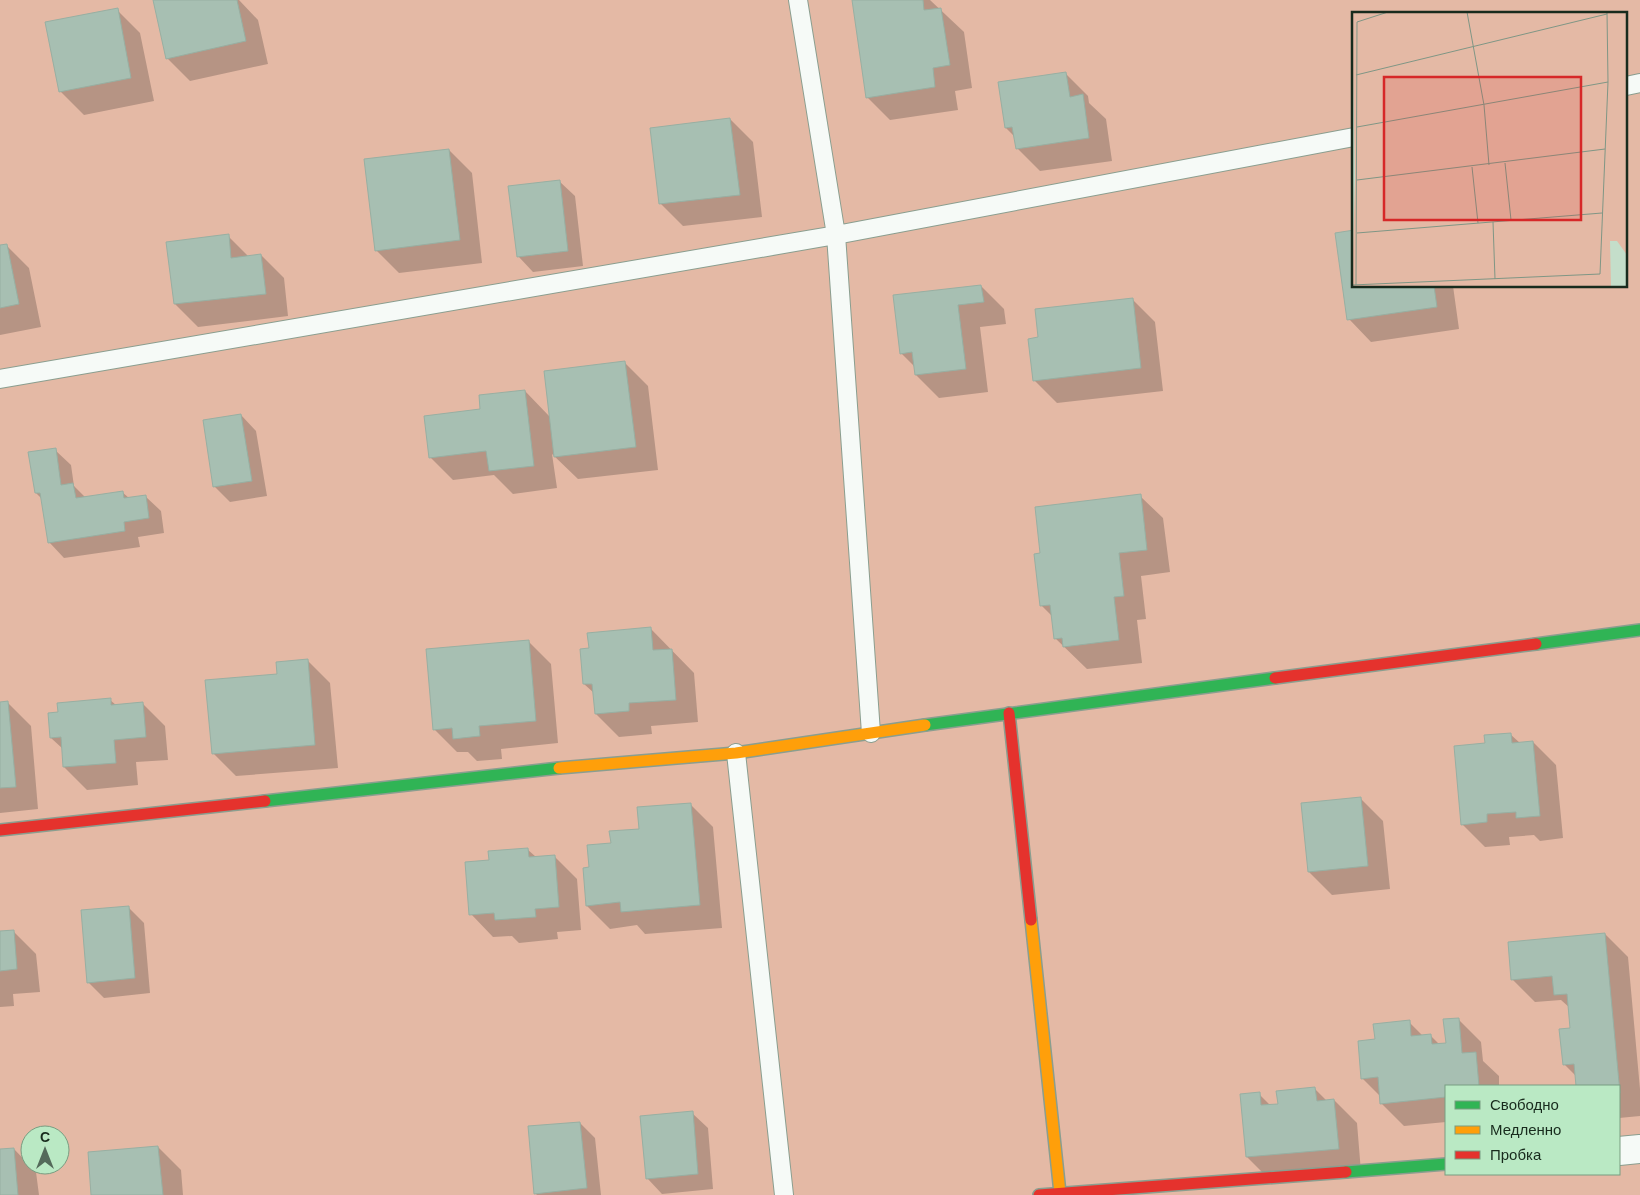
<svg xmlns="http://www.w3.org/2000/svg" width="1640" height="1195" viewBox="0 0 1640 1195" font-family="Arial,sans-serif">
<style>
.green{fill:#e4b9a5;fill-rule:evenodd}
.shadow{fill:#0003}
.building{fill:#a7bfb2;stroke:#98afa2}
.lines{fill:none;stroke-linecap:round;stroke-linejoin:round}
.lane-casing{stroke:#8a9e8f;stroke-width:20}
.street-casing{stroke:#8a9e8f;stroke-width:30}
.fast-casing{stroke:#8a9e8f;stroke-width:14}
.slow-casing{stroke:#8a9e8f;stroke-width:14}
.jam-casing{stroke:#8a9e8f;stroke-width:14}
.lane{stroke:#f6faf7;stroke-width:18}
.street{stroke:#f6faf7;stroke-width:28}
.fast{stroke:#30b455;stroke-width:11}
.slow{stroke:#ff9f0a;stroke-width:11}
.jam{stroke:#e5322d;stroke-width:11}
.inset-road{fill:none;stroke:#7f9685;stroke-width:1}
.view{fill:#d62828;fill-opacity:0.15;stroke:#d62828;stroke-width:2.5}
.inset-edge{fill:none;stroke:#182b1d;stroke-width:2.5}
</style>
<rect width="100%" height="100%" fill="#c4deca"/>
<path class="green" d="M 0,0 L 1640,0 L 1640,1195 L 0,1195 ZM 1354,14 L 1626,14 L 1626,286 L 1354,286 ZM 1446,1086 L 1619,1086 L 1619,1174 L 1446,1174 ZM 30,1135 L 60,1135 L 60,1165 L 30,1165 Z"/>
<path class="shadow" d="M 155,0 L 239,0 L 258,20 L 268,64 L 190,81 L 167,58 Z
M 853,0 L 930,0 L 964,32 L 972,88 L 955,91 L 958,110 L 890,120 L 867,97 Z
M 117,10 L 140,33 L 154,101 L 84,115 L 61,92 L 47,23 Z
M 1065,73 L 1088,96 L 1089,103 L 1106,119 L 1112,161 L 1040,171 L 1017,148 L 1015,137 L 1006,128 Z
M 730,119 L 753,142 L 762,217 L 683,226 L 660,203 Z
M 449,150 L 472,173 L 482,263 L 399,273 L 376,250 Z
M 559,181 L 575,196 L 583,266 L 533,272 L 518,256 Z
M 228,236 L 249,257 L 261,255 L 284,278 L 288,316 L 198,327 L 175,304 Z
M 6,245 L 29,268 L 41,327 L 0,335 L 0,246 Z
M 981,286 L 1004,309 L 1006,324 L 980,327 L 988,392 L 939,398 L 916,375 L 915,367 L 901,353 L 894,296 Z
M 1354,286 L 1453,286 L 1459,329 L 1371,342 L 1349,319 Z
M 1132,299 L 1155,322 L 1163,391 L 1057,403 L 1034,380 Z
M 625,363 L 648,386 L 658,470 L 578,479 L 552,454 L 557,488 L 513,494 L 494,475 L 453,480 L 430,457 L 482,410 L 525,391 L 550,417 Z
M 241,415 L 256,431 L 267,496 L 230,502 L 214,486 Z
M 55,450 L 71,465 L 74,486 L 86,498 L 122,492 L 129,498 L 145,496 L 161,511 L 164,533 L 138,537 L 140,547 L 64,558 L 49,542 L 42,499 L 36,493 Z
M 1140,496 L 1163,518 L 1170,572 L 1141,576 L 1146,619 L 1137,620 L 1142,663 L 1087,669 L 1055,638 L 1052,616 L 1041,605 L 1042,555 Z
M 650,628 L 694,673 L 698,722 L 651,726 L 652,734 L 619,737 L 596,714 L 594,693 L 584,684 L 590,650 Z
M 528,641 L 551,664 L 558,743 L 501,749 L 502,759 L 477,761 L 468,752 L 457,752 L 434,729 Z
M 307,660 L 330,683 L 338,768 L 236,776 L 213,753 Z
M 110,700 L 116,705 L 142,703 L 165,726 L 168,760 L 136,762 L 138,785 L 87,790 L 64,767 L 63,749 L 51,738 Z
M 0,703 L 8,703 L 31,726 L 38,809 L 0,813 Z
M 1510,734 L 1520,743 L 1533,742 L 1556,765 L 1563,838 L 1540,841 L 1534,835 L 1509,837 L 1510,845 L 1485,847 L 1462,824 L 1486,744 Z
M 1360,798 L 1383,821 L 1390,889 L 1332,895 L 1309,872 Z
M 690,804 L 713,827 L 722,928 L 645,934 L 637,925 L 610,929 L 587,906 L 590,868 L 612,844 Z
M 527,849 L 536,857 L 554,856 L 577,879 L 581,930 L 557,932 L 558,939 L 519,943 L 512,936 L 493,937 L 471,914 L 490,861 Z
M 128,907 L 144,923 L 150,993 L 104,998 L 88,982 Z
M 0,931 L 13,931 L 36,954 L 40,992 L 13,994 L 14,1006 L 0,1007 Z
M 1605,934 L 1628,957 L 1640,1089 L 1640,1116 L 1619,1118 L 1619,1086 L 1577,1086 L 1576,1076 L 1564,1064 L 1572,1029 L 1570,1008 L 1561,1000 L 1535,1002 L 1512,979 Z
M 1458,1019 L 1481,1042 L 1483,1061 L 1499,1076 L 1499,1086 L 1446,1086 L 1446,1122 L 1404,1126 L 1381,1103 L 1381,1097 L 1362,1078 L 1376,1040 L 1409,1022 L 1423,1036 L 1430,1035 L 1440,1045 L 1447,1044 Z
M 1315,1089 L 1327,1101 L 1334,1100 L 1357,1123 L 1361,1172 L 1270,1180 L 1247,1157 L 1259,1094 L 1271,1106 L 1279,1105 Z
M 692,1113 L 708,1128 L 713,1189 L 662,1194 L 647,1178 Z
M 580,1123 L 595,1138 L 601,1195 L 537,1195 L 535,1193 Z
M 158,1147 L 181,1170 L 183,1195 L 93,1195 Z
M 14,1149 L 36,1172 L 39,1195 L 0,1195 L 0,1151 Z"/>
<path class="building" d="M 153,0 L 237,0 L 246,41 L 166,59 Z
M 852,0 L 923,0 L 924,10 L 941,8 L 950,65 L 933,68 L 935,87 L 866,98 Z
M 118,8 L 131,78 L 59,92 L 45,22 Z
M 1066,72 L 1070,97 L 1083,94 L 1089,138 L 1016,149 L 1012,127 L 1005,128 L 998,82 Z
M 730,118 L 740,195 L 659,204 L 650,128 Z
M 449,149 L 460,240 L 375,251 L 364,159 Z
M 560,180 L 568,251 L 517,257 L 508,186 Z
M 1354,230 L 1354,286 L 1434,286 L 1437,307 L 1347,320 L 1335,233 Z
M 229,234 L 231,258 L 261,254 L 266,294 L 174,304 L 166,242 Z
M 7,244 L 19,304 L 0,308 L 0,245 Z
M 981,285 L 984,302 L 958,305 L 966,369 L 915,375 L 912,352 L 900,354 L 893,295 Z
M 1133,298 L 1141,368 L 1033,381 L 1028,339 L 1038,337 L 1035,309 Z
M 625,361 L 636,447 L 554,457 L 544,371 Z
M 525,390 L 534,466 L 489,471 L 486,451 L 429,458 L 424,416 L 480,409 L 479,395 Z
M 241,414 L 252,481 L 213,487 L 203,420 Z
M 56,448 L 61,485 L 73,483 L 76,498 L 123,491 L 124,498 L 146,495 L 149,518 L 124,522 L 125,531 L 48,543 L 40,493 L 35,493 L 28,452 Z
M 1141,494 L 1147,550 L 1119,553 L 1124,596 L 1114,597 L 1119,640 L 1063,647 L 1062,638 L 1054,639 L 1050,605 L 1040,606 L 1034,554 L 1040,553 L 1035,507 Z
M 651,627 L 653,650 L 672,649 L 676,700 L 629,703 L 629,711 L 595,714 L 592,684 L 583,684 L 580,649 L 589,648 L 587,633 Z
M 529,640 L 536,721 L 479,726 L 480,736 L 453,739 L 452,728 L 433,730 L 426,649 Z
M 308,659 L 315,745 L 212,754 L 205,680 L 277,674 L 276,662 Z
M 111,698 L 111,705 L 143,702 L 146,737 L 114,740 L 116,763 L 63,767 L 61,737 L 50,738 L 48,713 L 58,712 L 57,703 Z
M 8,701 L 16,787 L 0,788 L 0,702 Z
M 1511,733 L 1512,743 L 1533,741 L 1540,816 L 1516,818 L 1516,812 L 1487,814 L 1487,822 L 1461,825 L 1454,746 L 1485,743 L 1484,735 Z
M 1361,797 L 1368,866 L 1308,872 L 1301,803 Z
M 691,803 L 700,905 L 621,912 L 620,902 L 586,906 L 583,868 L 589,867 L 587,845 L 611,843 L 609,831 L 639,829 L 637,807 Z
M 528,848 L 529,857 L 555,855 L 559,907 L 535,909 L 536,917 L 495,920 L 494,913 L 469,915 L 465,862 L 489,860 L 488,851 Z
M 129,906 L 135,978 L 87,983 L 81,910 Z
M 14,930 L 17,969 L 0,971 L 0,931 Z
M 1605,933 L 1620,1093 L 1619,1094 L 1619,1086 L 1576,1086 L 1574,1064 L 1563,1065 L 1559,1029 L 1570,1028 L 1567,994 L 1554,995 L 1552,976 L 1511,980 L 1508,942 Z
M 1459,1018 L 1462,1053 L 1476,1052 L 1479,1086 L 1446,1086 L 1446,1097 L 1380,1104 L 1378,1077 L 1361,1079 L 1358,1041 L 1375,1039 L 1373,1024 L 1410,1020 L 1411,1036 L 1431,1034 L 1432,1044 L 1446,1043 L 1443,1019 Z
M 1315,1087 L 1317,1101 L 1334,1099 L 1339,1149 L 1246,1157 L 1240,1094 L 1260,1092 L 1261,1105 L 1278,1104 L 1276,1091 Z
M 693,1111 L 698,1174 L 646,1179 L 640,1116 Z
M 580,1122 L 587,1188 L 534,1194 L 528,1126 Z
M 158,1146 L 163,1195 L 91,1195 L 88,1152 Z
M 14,1148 L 18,1195 L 0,1195 L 0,1149 Z"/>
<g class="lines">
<g class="lane-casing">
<path id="lane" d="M 798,0 L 836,235 L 871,733
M 1626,86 L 1640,83
M 0,379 L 836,235 L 1354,137
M 736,753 L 784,1195"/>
</g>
<g class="street-casing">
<path id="street" d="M 1619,1151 L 1640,1149"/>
</g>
<g class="fast-casing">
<path id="fast" d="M 1536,644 L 1640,630
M 925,725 L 1275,678
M 265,801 L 559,768
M 1346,1172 L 1446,1164"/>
</g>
<g class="slow-casing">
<path id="slow" d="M 559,768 L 736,753 L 925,725
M 1031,920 L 1060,1193"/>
</g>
<g class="jam-casing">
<path id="jam" d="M 1275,678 L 1536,644
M 1009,713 L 1031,920
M 0,830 L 265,801
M 1039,1195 L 1346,1172"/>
</g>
<use href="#lane" class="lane"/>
<use href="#street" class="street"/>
<use href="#fast" class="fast"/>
<use href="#slow" class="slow"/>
<use href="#jam" class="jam"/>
</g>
<g transform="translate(1352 12)">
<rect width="275" height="275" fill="#c4deca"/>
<path d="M 0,0 L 275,0 L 275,243 L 265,229 L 258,229 L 259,275 L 0,275 L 3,166 Z" fill="#e4b9a5"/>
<path class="inset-road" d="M 115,0 L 132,93 L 137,153M 4,63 L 255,2M 5,115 L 256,70M 153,151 L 159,208M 120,155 L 126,211M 5,168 L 253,137M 141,210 L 143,267M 5,221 L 250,201M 0,273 L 248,262 L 256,70 L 255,0M 4,273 L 5,10 L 36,0"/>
<path class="view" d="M 32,65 L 229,65 L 229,208 L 32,208 Z"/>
<rect width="275" height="275" class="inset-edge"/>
</g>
<rect x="1445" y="1085" width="175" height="90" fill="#bae9c4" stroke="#799d81"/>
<rect x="1455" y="1101" width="25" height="8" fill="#30b455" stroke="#799d81"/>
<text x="1490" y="1110" font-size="15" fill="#182b1d">Свободно</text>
<rect x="1455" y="1126" width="25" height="8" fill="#ff9f0a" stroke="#799d81"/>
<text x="1490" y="1135" font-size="15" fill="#182b1d">Медленно</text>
<rect x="1455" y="1151" width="25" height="8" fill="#e5322d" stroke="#799d81"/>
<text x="1490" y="1160" font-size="15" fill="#182b1d">Пробка</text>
<g transform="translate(45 1150)"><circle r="24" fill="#bae9c4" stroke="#799d81"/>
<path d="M0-4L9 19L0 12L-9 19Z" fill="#546a5a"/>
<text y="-8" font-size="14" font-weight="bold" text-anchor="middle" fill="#182b1d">С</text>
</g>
</svg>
